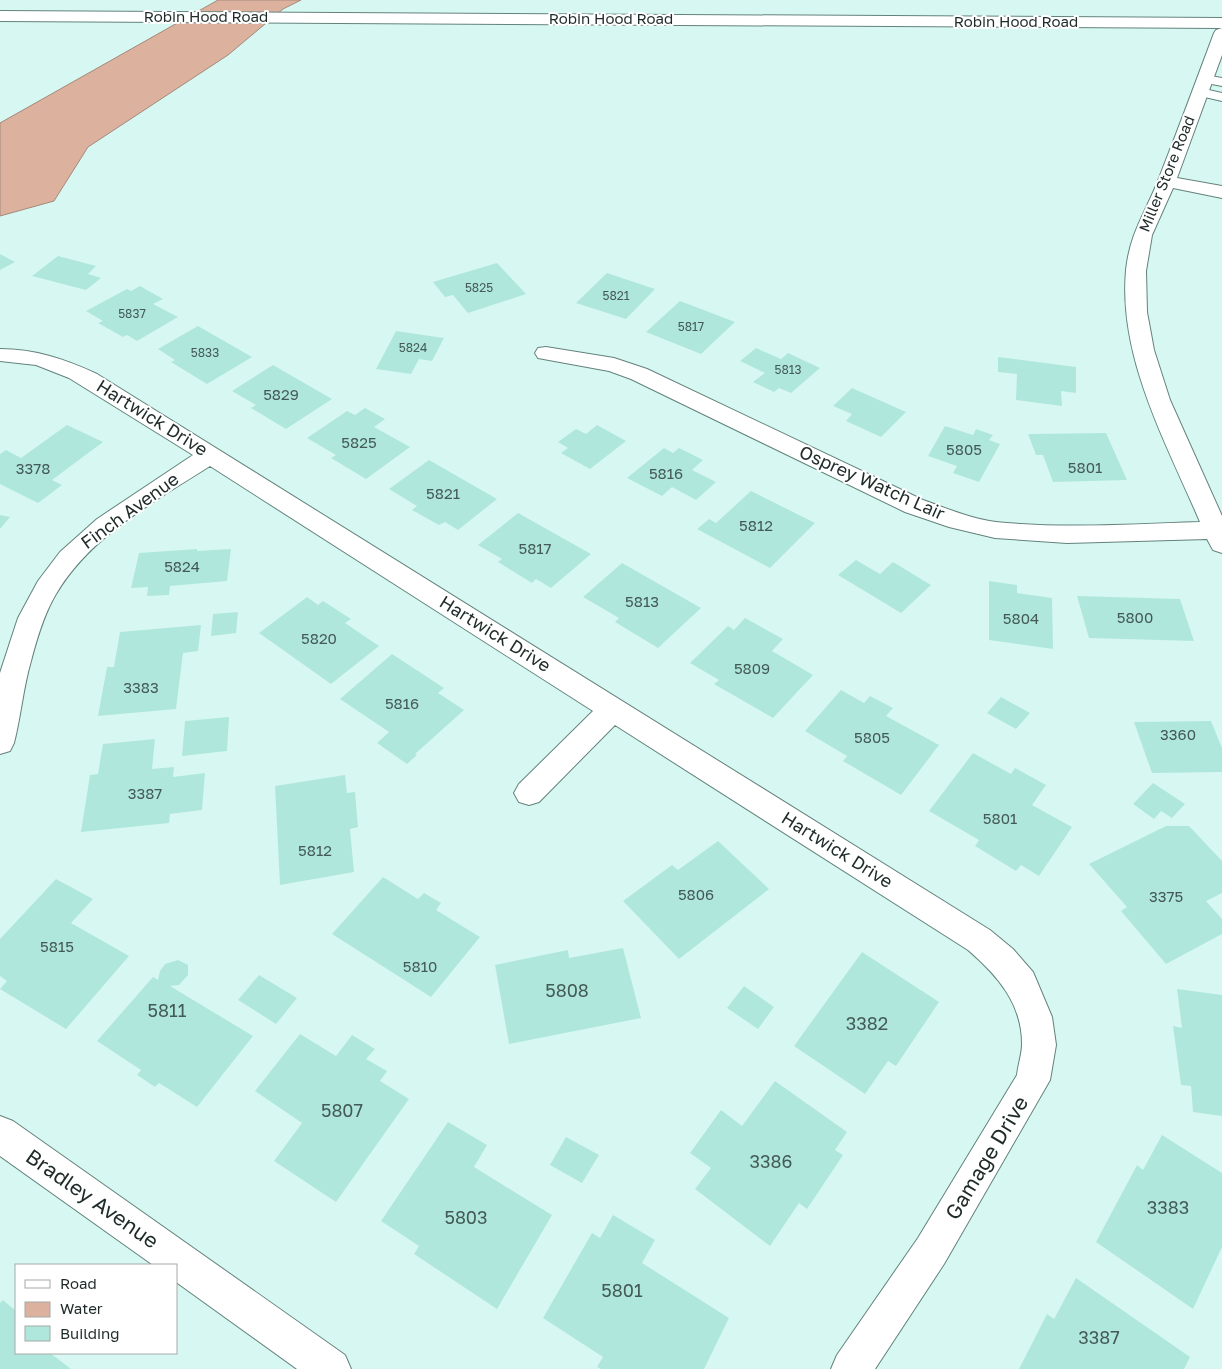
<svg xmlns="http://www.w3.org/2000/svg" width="1222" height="1369" viewBox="0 0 1222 1369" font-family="'Golos Text',sans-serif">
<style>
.water{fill:#dcb19e;stroke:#a3897b}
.building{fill:#b0e7dd}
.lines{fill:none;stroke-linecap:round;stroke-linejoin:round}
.lane-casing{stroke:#63827c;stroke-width:2}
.street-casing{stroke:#63827c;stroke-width:2}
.secondary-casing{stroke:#63827c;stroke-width:2}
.lane{fill:#fff;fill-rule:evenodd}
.street{fill:#fff;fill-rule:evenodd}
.secondary{fill:#fff;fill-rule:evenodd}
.labels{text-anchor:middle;stroke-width:4;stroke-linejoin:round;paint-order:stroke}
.far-number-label{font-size:12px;fill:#435a56}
.far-street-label{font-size:15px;fill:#1f2b29;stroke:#fff}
.number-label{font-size:15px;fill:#435a56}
.street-label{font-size:18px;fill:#1f2b29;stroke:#fff}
.near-number-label{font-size:18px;fill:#435a56}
.near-street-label{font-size:21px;fill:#1f2b29;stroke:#fff}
</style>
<rect width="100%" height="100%" fill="#d7f8f2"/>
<path class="water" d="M 218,0 L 301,0 L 283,9 L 228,55 L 88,147 L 54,201 L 0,216 L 0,123 Z"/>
<path class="building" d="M 0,254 L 15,262 L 0,270 Z
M 58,256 L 96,266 L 88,274 L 101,278 L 86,290 L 32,276 Z
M 497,263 L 526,294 L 468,313 L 453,295 L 445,297 L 433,282 Z
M 607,273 L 655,289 L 626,319 L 576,303 Z
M 140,286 L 163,299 L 153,304 L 178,317 L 137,341 L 127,335 L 123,337 L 98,323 L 103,321 L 86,311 L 127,289 L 131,291 Z
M 680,301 L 735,322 L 701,354 L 646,332 Z
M 198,326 L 252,357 L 207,384 L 171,362 L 175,360 L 158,349 Z
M 396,331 L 444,338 L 432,361 L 419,359 L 411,374 L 376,369 Z
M 756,348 L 781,359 L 788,353 L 820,368 L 791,393 L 779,388 L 774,392 L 753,382 L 765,373 L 740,361 Z
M 998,357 L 1076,367 L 1076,393 L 1061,391 L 1062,406 L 1016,400 L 1017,374 L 998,372 Z
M 273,365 L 332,399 L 286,429 L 251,408 L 256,405 L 232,391 Z
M 852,388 L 906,412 L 881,437 L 846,421 L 852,414 L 833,406 Z
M 365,408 L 385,419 L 374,427 L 410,447 L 366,479 L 331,458 L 336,455 L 307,438 L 347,411 L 355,415 Z
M 67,425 L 103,442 L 52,480 L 62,485 L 38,503 L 0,484 L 0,454 L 6,450 L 21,458 Z
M 597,425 L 626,441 L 590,469 L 561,453 L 568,448 L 558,442 L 576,429 L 586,434 Z
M 945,426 L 973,435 L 976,429 L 993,435 L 989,440 L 1000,444 L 979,482 L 953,473 L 957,466 L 928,456 Z
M 1106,433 L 1127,480 L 1053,482 L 1043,455 L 1036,455 L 1028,434 Z
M 664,448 L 673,453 L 679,448 L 703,460 L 692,470 L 716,482 L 696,500 L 672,487 L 662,496 L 627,478 Z
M 429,460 L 497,499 L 458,530 L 445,522 L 439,525 L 412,510 L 417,506 L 389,489 Z
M 751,491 L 815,523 L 770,568 L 697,529 L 709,519 L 716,523 Z
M 518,513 L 591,554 L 551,588 L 536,579 L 532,583 L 498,562 L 502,559 L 478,545 Z
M 0,515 L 10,517 L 0,529 Z
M 197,549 L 197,551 L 231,549 L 227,581 L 170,586 L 169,595 L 147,596 L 148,587 L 131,588 L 139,553 Z
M 856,560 L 880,574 L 893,562 L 931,585 L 901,613 L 838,575 Z
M 622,563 L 701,608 L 658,648 L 615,622 L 619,618 L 583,597 Z
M 989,581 L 1017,585 L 1017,593 L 1052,598 L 1053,649 L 989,640 Z
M 1077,596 L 1180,599 L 1194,641 L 1089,638 Z
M 307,597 L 318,605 L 323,601 L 351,619 L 345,623 L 379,646 L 331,684 L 259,633 Z
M 238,612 L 236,633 L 211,636 L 213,614 Z
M 745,618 L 783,639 L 772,651 L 813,675 L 773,718 L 714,684 L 719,680 L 690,663 L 728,626 L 734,630 Z
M 201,625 L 198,651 L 183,653 L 176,709 L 98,716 L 107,667 L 114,667 L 120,632 Z
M 392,654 L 444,688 L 438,693 L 464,710 L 415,754 L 417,755 L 407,764 L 377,743 L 389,732 L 340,699 Z
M 841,690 L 864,703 L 870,696 L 893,708 L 886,716 L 939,745 L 901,795 L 843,761 L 847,756 L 805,731 Z
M 1001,697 L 1030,713 L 1016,729 L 987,713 Z
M 229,717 L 227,751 L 182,756 L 185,721 Z
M 1211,721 L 1222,748 L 1222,772 L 1152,773 L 1134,722 Z
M 155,739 L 152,769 L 174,767 L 173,777 L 205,773 L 202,810 L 170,814 L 169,823 L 81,832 L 90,775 L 98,774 L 103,744 Z
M 973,753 L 1011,774 L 1015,768 L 1046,785 L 1032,805 L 1072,827 L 1039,876 L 1021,865 L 1016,871 L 975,846 L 979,840 L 929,811 Z
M 345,775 L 347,793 L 355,792 L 358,827 L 350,829 L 354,872 L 280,885 L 275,786 Z
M 1153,783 L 1185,804 L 1172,818 L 1161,811 L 1154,819 L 1133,804 Z
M 1166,826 L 1189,826 L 1222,861 L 1222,893 L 1206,901 L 1222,919 L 1222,934 L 1166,964 L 1121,911 L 1127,907 L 1089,864 Z
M 718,841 L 769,889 L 679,959 L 623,901 L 672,865 L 678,870 Z
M 383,877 L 418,899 L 424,893 L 441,903 L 436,910 L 480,937 L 431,997 L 332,934 Z
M 56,879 L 93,899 L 71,923 L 129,956 L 66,1029 L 0,989 L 7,981 L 0,976 L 0,939 Z
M 623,948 L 641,1018 L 509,1044 L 495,965 L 568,950 L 569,958 Z
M 862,952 L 939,1002 L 896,1066 L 888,1061 L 865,1094 L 794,1046 Z
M 178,960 L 188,965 L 188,975 L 179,985 L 170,986 L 253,1036 L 197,1107 L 159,1083 L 155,1087 L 137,1075 L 141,1070 L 97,1041 L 153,977 L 158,980 L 160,971 L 165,964 Z
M 259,975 L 297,998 L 276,1024 L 238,1000 Z
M 744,986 L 774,1007 L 758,1029 L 727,1008 Z
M 1177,989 L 1222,995 L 1222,1116 L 1193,1112 L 1191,1086 L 1181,1085 L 1173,1026 L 1182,1028 Z
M 300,1034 L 336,1056 L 352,1035 L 375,1049 L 366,1059 L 387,1071 L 380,1081 L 409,1099 L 336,1202 L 274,1161 L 302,1123 L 255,1091 Z
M 775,1081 L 847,1132 L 835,1150 L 843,1155 L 807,1209 L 799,1203 L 770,1246 L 695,1189 L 711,1168 L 690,1153 L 721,1110 L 742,1126 Z
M 448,1122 L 487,1145 L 474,1167 L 552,1215 L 497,1309 L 414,1254 L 419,1246 L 381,1221 Z
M 1162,1135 L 1222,1173 L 1222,1247 L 1193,1309 L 1096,1242 L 1137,1165 L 1143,1170 Z
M 566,1137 L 599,1155 L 582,1183 L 550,1165 Z
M 613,1215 L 655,1240 L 642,1263 L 729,1318 L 704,1369 L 601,1369 L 597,1367 L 603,1357 L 543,1318 L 592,1233 L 600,1238 Z
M 1076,1278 L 1190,1357 L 1184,1369 L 1019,1369 L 1047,1314 L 1054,1319 Z
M 3,1300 L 16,1311 L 16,1353 L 50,1353 L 71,1369 L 0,1369 L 0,1303 Z"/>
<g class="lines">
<g class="lane-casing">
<path id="lane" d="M 1205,75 L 1222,78 L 1222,86 L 1201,82 L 1199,79 L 1201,76 Z
M 1200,88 L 1222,93 L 1222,101 L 1196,95 L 1194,92 L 1196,89 Z"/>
</g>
<g class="street-casing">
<path id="street" d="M 1222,28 L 1222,55 L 1177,178 L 1222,186 L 1222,198 L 1173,188 L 1152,235 L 1146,271 L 1147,312 L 1154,350 L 1170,400 L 1222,516 L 1222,553 L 1213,550 L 1207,539 L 1067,543 L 995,538 L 949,527 L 905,512 L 631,379 L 609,371 L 538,358 L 535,353 L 538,348 L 546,347 L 614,358 L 647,369 L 923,500 C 946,508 971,519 996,522 C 1064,529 1133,524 1200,522 C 1167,444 1118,358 1126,270 C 1130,232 1146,212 1159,178 C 1178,130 1196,81 1214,33 L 1216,30 Z
M 0,349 C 35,349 65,359 97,374 L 990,930 L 1013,949 L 1033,972 L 1052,1017 L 1056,1045 L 1050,1080 L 944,1264 L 875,1369 L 831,1369 L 837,1355 L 918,1238 L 1017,1075 C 1018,1065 1022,1054 1022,1044 C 1022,1003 997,975 968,950 L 615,725 L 539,802 L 529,805 L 519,802 L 514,793 L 519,784 L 593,711 L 210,466 C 155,501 90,536 56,594 C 44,614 37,638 31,661 C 23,688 21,716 14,743 L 10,751 L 0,754 L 0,673 L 18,618 L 38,581 L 60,552 L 97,519 L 193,455 L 69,378 L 36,365 L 0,361 Z
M 0,1116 L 13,1121 L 345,1355 L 351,1369 L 297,1369 L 176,1282 L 176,1265 L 153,1265 L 0,1156 Z"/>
</g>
<g class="secondary-casing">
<path id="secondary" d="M 0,11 L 1222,18 L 1222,28 L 0,21 Z"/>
</g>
<use href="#lane" class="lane"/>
<use href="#street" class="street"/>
<use href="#secondary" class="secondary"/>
</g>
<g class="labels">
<g class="far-number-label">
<text x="479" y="292">5825</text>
<text x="616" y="300">5821</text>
<text x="132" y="318">5837</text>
<text x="691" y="331">5817</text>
<text x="413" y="352">5824</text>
<text x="205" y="357">5833</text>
<text x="788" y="374">5813</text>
</g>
<g class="far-street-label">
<text x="206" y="22">Robin Hood Road</text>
<text x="611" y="24">Robin Hood Road</text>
<text x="1016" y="27">Robin Hood Road</text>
<text transform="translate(1167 174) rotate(-68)" y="5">Miller Store Road</text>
</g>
<g class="number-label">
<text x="281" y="400">5829</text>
<text x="359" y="448">5825</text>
<text x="964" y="455">5805</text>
<text x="1085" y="473">5801</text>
<text x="33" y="474">3378</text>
<text x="666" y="479">5816</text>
<text x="443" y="499">5821</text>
<text x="756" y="531">5812</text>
<text x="535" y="554">5817</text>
<text x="182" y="572">5824</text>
<text x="642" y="607">5813</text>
<text x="1135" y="623">5800</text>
<text x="1021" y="624">5804</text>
<text x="319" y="644">5820</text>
<text x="752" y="674">5809</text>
<text x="141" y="693">3383</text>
<text x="402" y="709">5816</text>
<text x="1178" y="740">3360</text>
<text x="872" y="743">5805</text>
<text x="145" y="799">3387</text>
<text x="1000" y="824">5801</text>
<text x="315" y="856">5812</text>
<text x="696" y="900">5806</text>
<text x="1166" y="902">3375</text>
<text x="57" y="952">5815</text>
<text x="420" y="972">5810</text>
</g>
<g class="street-label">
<text transform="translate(152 418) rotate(32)" y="6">Hartwick Drive</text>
<text transform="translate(872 483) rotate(24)" y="6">Osprey Watch Lair</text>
<text transform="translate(130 511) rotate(-36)" y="6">Finch Avenue</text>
<text transform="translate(495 634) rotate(32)" y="6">Hartwick Drive</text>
<text transform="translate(837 850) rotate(32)" y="6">Hartwick Drive</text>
</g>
<g class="near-number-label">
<text x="567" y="997">5808</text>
<text x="167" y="1017">5811</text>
<text x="867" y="1030">3382</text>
<text x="342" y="1117">5807</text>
<text x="771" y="1168">3386</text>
<text x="1168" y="1214">3383</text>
<text x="466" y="1224">5803</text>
<text x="622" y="1297">5801</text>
<text x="1099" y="1344">3387</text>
</g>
<g class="near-street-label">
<text transform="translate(987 1158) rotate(-59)" y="7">Gamage Drive</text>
<text transform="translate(92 1199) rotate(35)" y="7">Bradley Avenue</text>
</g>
</g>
<rect x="15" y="1264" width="162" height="90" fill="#ffffff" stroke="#a5aaa9"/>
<rect x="25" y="1280" width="25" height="8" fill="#ffffff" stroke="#a5aaa9"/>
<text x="60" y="1289" font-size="15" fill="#1f2b29">Road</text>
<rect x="25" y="1302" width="25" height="15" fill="#dcb19e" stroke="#a5aaa9"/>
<text x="60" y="1314" font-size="15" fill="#1f2b29">Water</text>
<rect x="25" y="1326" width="25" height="15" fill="#b0e7dd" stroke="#a5aaa9"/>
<text x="60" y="1339" font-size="15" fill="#1f2b29">Building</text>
</svg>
